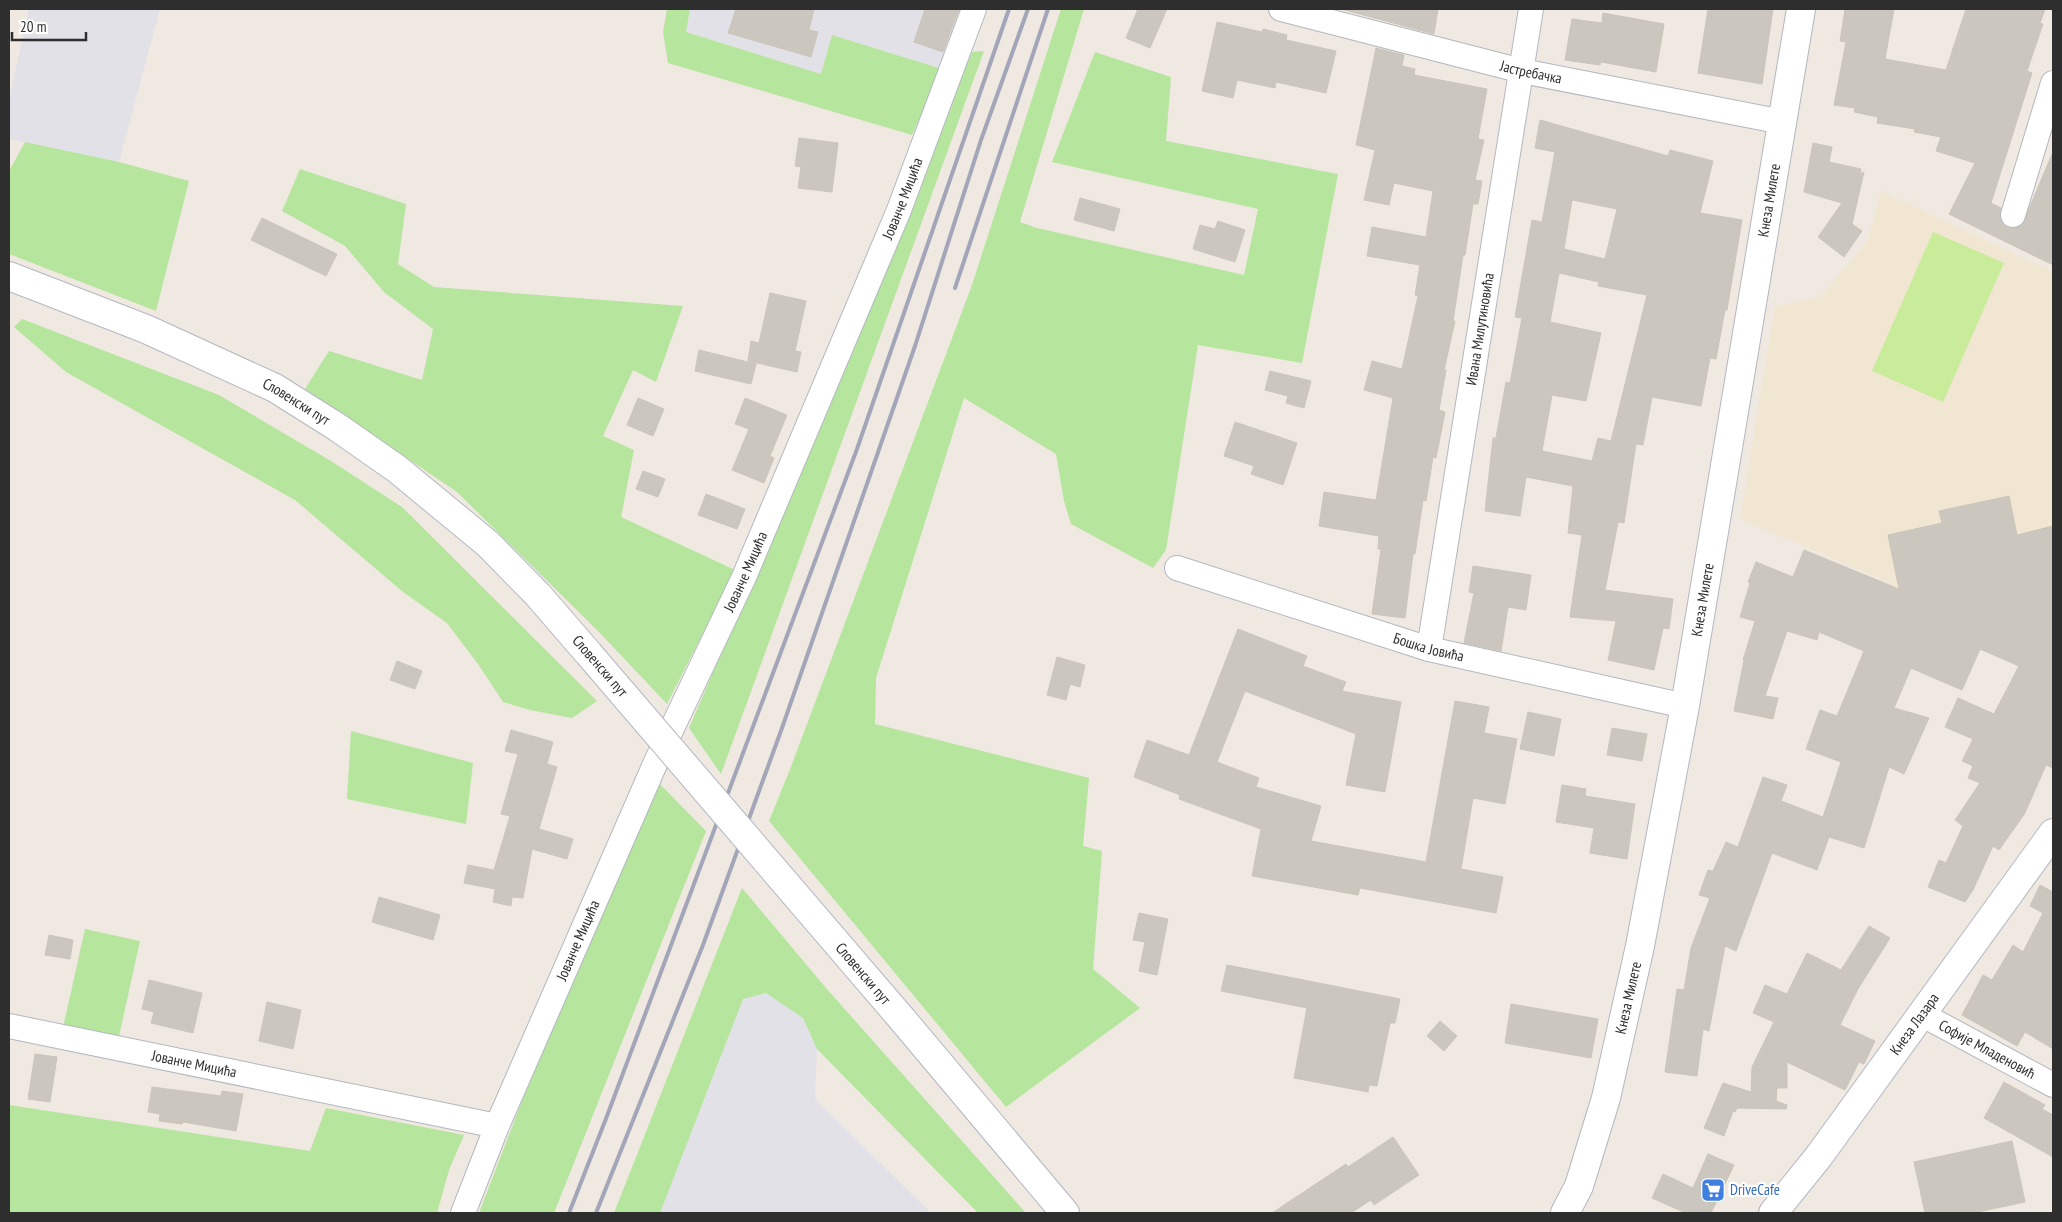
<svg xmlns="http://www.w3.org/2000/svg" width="2062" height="1222" viewBox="0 0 2062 1222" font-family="'PT Sans Narrow',sans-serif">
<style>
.industrial{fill:#e3e1e8}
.education{fill:#f0e6d1}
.green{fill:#b6e59e}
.pitch{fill:#c9ec9a}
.building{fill:#cbc7bf;stroke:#cbc5ba;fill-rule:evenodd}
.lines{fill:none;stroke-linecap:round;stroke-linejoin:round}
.minor-casing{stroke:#b4b7c1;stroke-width:26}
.tertiary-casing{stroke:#b4b7c1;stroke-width:30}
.secondary-casing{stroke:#b4b7c1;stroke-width:30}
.minor{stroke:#fff;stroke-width:24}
.tertiary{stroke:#fff;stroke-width:28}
.secondary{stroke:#fff;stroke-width:28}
.rail{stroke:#a3a6b8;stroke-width:4}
.tertiary-bridge-casing{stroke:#b4b7c1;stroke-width:30;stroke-linecap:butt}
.tertiary-bridge{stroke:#fff;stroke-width:28}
.labels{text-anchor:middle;stroke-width:4.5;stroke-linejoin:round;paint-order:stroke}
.street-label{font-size:15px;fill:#2e2e2e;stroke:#fff}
.shop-label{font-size:15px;fill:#366cbe;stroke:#fff;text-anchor:start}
</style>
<rect width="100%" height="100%" fill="#efe9e1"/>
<path class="industrial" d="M 29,9 L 160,9 L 119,162 L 9,139 L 9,99 Z
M 690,9 L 964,9 L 942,69 L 832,35 L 821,74 L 686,32 Z
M 766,993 L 803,1018 L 817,1049 L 815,1099 L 931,1213 L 660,1213 L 743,999 Z"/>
<path class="education" d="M 1881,191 L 2053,272 L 2053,595 L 2000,598 L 1954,610 L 1740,519 L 1775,307 L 1821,296 L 1868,240 Z"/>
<path class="green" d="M 667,9 L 690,9 L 686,32 L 821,74 L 832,35 L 942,69 L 912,135 L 668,63 L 663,32 Z
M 1061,9 L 1084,9 L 1020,222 L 1037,228 L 1244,275 L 1258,209 L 1052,162 L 1095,52 L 1171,77 L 1166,141 L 1338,174 L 1302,363 L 1198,345 L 1166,550 L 1153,568 L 1071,524 L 1064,501 L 1056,454 L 964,398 L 876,678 L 875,724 L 1089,778 L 1083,846 L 1102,851 L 1093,969 L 1140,1008 L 1006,1107 L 769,821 L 789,772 L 972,285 Z
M 984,51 L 721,774 L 689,728 L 824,415 L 972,52 Z
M 25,142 L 119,162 L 189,181 L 156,311 L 9,254 L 9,171 Z
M 300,169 L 406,204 L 398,264 L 434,287 L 683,306 L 656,382 L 633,370 L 603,436 L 634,450 L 621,517 L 735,570 L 667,704 L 598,631 L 457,492 L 305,389 L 329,351 L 422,380 L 433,329 L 384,292 L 345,246 L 282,211 Z
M 22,319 L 219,395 L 331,461 L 402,507 L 597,701 L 572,718 L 530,710 L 503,702 L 478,664 L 447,623 L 403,592 L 295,500 L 66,372 L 14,327 Z
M 351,731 L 473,763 L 466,824 L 347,799 Z
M 658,782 L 706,831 L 554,1213 L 479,1213 L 522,1101 Z
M 742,888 L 826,988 L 1026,1213 L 978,1213 L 817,1049 L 803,1018 L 766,993 L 743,999 L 660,1213 L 614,1213 Z
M 85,929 L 140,941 L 118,1041 L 63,1028 Z
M 9,1105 L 310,1151 L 326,1108 L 464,1135 L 449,1170 L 437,1213 L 9,1213 Z"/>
<path class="pitch" d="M 1933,232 L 2004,263 L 1943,402 L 1872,371 Z"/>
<path class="building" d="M 736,9 L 814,9 L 809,30 L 818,32 L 811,57 L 728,33 Z
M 925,9 L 959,9 L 943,52 L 914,42 Z
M 1138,9 L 1167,9 L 1150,48 L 1126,38 Z
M 1341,9 L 1438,9 L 1434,34 Z
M 1708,9 L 1773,9 L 1762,84 L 1698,73 Z
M 1845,9 L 1894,9 L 1885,59 L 1946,70 L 1966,9 L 2045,9 L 2040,23 L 2043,24 L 2027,71 L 2032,73 L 1991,203 L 2001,208 L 2000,218 L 2003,225 L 2009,228 L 2016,228 L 2022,225 L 2053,152 L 2053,265 L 1949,214 L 1975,163 L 1936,151 L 1941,137 L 1914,132 L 1915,129 L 1877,123 L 1878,117 L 1854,112 L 1855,108 L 1834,105 L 1846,42 L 1840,41 Z
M 1603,13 L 1664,24 L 1656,72 L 1601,62 L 1600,65 L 1565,60 L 1572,19 L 1602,23 Z
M 1217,22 L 1262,32 L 1263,29 L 1287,35 L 1286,40 L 1336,51 L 1326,93 L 1276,82 L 1275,88 L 1237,80 L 1233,98 L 1202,91 Z
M 1376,48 L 1404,55 L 1402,66 L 1415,69 L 1414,75 L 1487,89 L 1478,139 L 1484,140 L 1475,180 L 1482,181 L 1478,204 L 1473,204 L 1465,255 L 1463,255 L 1453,321 L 1455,321 L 1444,370 L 1446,370 L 1439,410 L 1445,412 L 1436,458 L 1433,457 L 1426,501 L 1423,500 L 1415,554 L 1413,554 L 1405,618 L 1372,614 L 1381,549 L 1378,549 L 1379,536 L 1319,526 L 1324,492 L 1376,500 L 1393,398 L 1364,390 L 1372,361 L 1402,369 L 1418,296 L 1415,295 L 1420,265 L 1367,256 L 1372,227 L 1426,237 L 1433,191 L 1394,183 L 1389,205 L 1364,200 L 1375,150 L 1356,145 Z
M 1540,120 L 1668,156 L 1670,150 L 1713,161 L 1700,213 L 1742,220 L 1727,310 L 1725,310 L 1716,359 L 1710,358 L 1701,406 L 1652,397 L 1643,445 L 1636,444 L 1624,523 L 1618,522 L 1605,590 L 1673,599 L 1669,629 L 1663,628 L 1654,670 L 1608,660 L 1616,621 L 1570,617 L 1582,535 L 1568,533 L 1573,486 L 1526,477 L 1520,516 L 1485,511 L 1493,438 L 1496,438 L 1506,382 L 1510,383 L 1522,318 L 1515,317 L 1532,220 L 1542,222 L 1555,152 L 1535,148 ZM 1572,200 L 1617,209 L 1605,259 L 1564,249 ZM 1559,273 L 1599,282 L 1598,286 L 1647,295 L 1611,441 L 1598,438 L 1592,461 L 1542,451 L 1552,395 L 1586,401 L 1601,333 L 1550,322 Z
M 799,138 L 838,143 L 832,192 L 798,188 L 801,167 L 795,166 Z
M 1813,143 L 1832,147 L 1829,162 L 1861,169 L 1860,174 L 1864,172 L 1852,224 L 1862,231 L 1844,257 L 1818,237 L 1842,203 L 1804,192 Z
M 1080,198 L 1120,209 L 1114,231 L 1074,220 Z
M 262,218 L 337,254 L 326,276 L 251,240 Z
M 1218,221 L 1245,230 L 1235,262 L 1193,249 L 1200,225 L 1215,229 Z
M 770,293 L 806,301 L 795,351 L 801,352 L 797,372 L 748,361 L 751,341 L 759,343 Z
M 699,350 L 756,364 L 751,384 L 695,371 Z
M 1270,371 L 1311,381 L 1304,408 L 1286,403 L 1288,396 L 1265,390 Z
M 638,398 L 664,409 L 653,436 L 627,425 Z
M 745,398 L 787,415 L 770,456 L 774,458 L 764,483 L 732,470 L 749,429 L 735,424 Z
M 1235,422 L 1297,443 L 1283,485 L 1251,474 L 1254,466 L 1224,456 Z
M 643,471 L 665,479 L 658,497 L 636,489 Z
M 706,494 L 745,509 L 737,529 L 698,515 Z
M 2009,496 L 2017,535 L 2053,526 L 2053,768 L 2046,765 L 2025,813 L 1999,850 L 1993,846 L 1973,890 L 1965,902 L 1928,887 L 1939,860 L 1946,863 L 1963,826 L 1955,820 L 1980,783 L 1968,778 L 1973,766 L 1962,761 L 1973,739 L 1945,727 L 1958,698 L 1994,714 L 2019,666 L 1980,649 L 1962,690 L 1911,668 L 1894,708 L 1929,718 L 1904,774 L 1889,767 L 1864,848 L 1829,837 L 1817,870 L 1772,853 L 1736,951 L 1725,946 L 1709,1031 L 1703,1029 L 1697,1076 L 1665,1072 L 1677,989 L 1684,990 L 1691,948 L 1710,898 L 1699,895 L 1708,870 L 1713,871 L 1726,842 L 1738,847 L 1763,777 L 1787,785 L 1781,801 L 1823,817 L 1841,762 L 1806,749 L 1820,710 L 1837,716 L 1864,651 L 1819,632 L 1817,640 L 1787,631 L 1765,696 L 1778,698 L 1773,719 L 1734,711 L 1744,660 L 1743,660 L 1755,621 L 1740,617 L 1750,583 L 1748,582 L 1756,562 L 1793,577 L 1804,550 L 1899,589 L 1888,535 L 1942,523 L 1939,511 Z
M 1473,566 L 1531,575 L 1526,610 L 1508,607 L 1501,651 L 1464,643 L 1474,593 L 1469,592 Z
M 1238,629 L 1307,656 L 1303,666 L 1346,682 L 1342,691 L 1401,702 L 1385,792 L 1346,785 L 1356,734 L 1245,691 L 1217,762 L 1259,778 L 1256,787 L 1321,806 L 1311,841 L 1426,862 L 1455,701 L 1489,707 L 1484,733 L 1517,739 L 1505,804 L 1473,798 L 1461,869 L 1503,877 L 1496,913 L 1360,888 L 1358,895 L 1252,876 L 1261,829 L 1179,799 L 1180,795 L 1134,777 L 1147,740 L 1189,755 Z
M 1057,657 L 1085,665 L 1080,687 L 1070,684 L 1066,700 L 1047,695 Z
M 397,661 L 422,671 L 415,689 L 390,680 Z
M 1528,712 L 1561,719 L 1554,756 L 1520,749 Z
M 1612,728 L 1647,734 L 1642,761 L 1607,755 Z
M 511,730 L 553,742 L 547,764 L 557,767 L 539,829 L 573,839 L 567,859 L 532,849 L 523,898 L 512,897 L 511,906 L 493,902 L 495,889 L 464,883 L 468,865 L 494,870 L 510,816 L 501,814 L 518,754 L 505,751 Z
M 1562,785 L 1586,789 L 1585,796 L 1635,804 L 1627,859 L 1590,853 L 1594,828 L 1556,822 Z
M 2040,885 L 2053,892 L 2053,1049 L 2025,1032 L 2017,1046 L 1962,1015 L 1983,975 L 1992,980 L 2013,945 L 2023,952 L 2043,913 L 2030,906 Z
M 379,897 L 440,915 L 433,940 L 372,922 Z
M 1139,913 L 1168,919 L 1157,975 L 1139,971 L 1145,942 L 1133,940 Z
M 1869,926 L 1890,938 L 1858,989 L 1840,1025 L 1875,1041 L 1864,1064 L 1859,1062 L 1845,1090 L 1787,1062 L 1787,1088 L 1777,1088 L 1776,1101 L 1787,1105 L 1786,1109 L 1737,1108 L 1735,1112 L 1733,1111 L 1724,1136 L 1704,1128 L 1723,1083 L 1751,1092 L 1752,1067 L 1774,1022 L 1753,1013 L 1765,985 L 1787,994 L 1807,953 L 1841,970 Z
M 49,935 L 73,940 L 70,959 L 45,955 Z
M 1227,965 L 1400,999 L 1395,1023 L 1390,1023 L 1377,1086 L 1369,1085 L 1368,1092 L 1294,1078 L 1307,1008 L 1221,991 Z
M 149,980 L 202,993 L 193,1033 L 151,1023 L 154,1012 L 142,1009 Z
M 267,1002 L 301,1010 L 293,1049 L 259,1041 Z
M 1511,1004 L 1598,1019 L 1591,1058 L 1505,1043 Z
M 1440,1021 L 1457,1036 L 1444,1051 L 1427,1036 Z
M 35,1054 L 57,1057 L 50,1102 L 28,1099 Z
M 2004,1082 L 2045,1105 L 2042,1109 L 2053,1115 L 2053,1157 L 1984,1118 Z
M 152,1087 L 221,1096 L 222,1091 L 243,1094 L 236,1131 L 183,1122 L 182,1124 L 159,1121 L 160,1114 L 148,1112 Z
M 1393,1137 L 1419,1175 L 1374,1205 L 1371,1200 L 1351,1213 L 1272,1213 L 1346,1164 L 1348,1167 Z
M 2012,1141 L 2025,1202 L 1973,1213 L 1925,1213 L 1914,1162 Z
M 1708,1154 L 1734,1165 L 1711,1213 L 1686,1213 L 1652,1198 L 1663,1174 L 1693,1188 Z"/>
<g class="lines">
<g class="minor-casing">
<g id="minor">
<path id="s1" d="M 1281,9 L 1522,71 L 1783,122"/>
<path d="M 2013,215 L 2053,83"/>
<path id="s2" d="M 1177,568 L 1429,649 L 1685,706"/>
<path id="s3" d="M 1429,649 L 1531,9"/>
<path id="s4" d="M 1921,1014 L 2053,1085"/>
<path id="s5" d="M 9,1026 L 497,1126"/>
<path id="s6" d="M 463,1213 L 497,1126 L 655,764 L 744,577 L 899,210 L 974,9"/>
</g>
</g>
<g class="tertiary-casing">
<g id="tertiary">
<path id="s7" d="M 9,276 L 146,329 L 275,388 L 337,427 L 397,469 L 488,544 L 538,595 L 589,654"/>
<path d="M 902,1019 L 1065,1213"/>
<path id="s8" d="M 1773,1213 L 1819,1156 L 2053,833"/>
</g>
</g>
<g class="secondary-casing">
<g id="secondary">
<path id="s9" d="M 1565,1213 L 1579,1186 L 1606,1098 L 1640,946 L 1685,706 L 1801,9"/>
</g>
</g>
<use href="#minor" class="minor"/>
<use href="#tertiary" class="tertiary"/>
<use href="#secondary" class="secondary"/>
<path class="rail" d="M 955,288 L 1048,9
M 569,1213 L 607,1116 L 857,449 L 1009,9
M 596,1213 L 703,945 L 782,728 L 915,346 L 981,140 L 1028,9"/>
<g class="tertiary-bridge-casing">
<g id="tertiary-bridge">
<path id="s10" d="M 589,654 L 902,1019"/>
</g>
</g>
<use href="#tertiary-bridge" class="tertiary-bridge"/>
</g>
<defs>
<g id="supermarket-square" transform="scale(1.25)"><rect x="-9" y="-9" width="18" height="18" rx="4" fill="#3f7fe0" stroke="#fff"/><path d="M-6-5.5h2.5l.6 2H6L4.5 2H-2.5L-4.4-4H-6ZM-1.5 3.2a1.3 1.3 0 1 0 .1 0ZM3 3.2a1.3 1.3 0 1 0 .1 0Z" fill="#fff"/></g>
</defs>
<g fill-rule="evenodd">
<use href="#supermarket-square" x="1713" y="1190"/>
</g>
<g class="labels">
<g class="street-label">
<text dy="5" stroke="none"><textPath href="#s1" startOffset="258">Јастребачка</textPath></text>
<text dy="5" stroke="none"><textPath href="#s6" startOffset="1106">Јованче Мицића</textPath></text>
<text dy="5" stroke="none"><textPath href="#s9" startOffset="1035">Кнеза Милете</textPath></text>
<text dy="5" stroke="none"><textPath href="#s3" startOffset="324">Ивана Милутиновића</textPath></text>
<text dy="5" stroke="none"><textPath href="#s7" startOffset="314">Словенски пут</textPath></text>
<text dy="5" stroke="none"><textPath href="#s6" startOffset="701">Јованче Мицића</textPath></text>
<text dy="5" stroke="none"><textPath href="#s9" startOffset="630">Кнеза Милете</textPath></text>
<text dy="5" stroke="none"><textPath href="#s2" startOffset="264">Бошка Јовића</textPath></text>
<text transform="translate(600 666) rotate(49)" y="5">Словенски пут</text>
<text dy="5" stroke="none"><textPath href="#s6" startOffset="296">Јованче Мицића</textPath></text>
<text dy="5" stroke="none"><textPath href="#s10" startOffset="421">Словенски пут</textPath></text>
<text dy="5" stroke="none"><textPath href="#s9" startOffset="225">Кнеза Милете</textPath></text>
<text dy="5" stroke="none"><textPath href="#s8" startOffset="236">Кнеза Лазара</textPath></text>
<text dy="5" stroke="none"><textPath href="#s4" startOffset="75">Софије Младеновић</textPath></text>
<text dy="5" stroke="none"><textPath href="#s5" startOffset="189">Јованче Мицића</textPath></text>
</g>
<g class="shop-label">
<text x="1730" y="1195">DriveCafe</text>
</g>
</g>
<rect width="2062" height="1222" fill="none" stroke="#2e2e2e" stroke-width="20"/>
<path d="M12 32v8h74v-8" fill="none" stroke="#2e2e2e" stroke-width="2.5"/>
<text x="20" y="32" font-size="15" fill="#2e2e2e" stroke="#ffffff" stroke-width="4" paint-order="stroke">20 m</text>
</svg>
